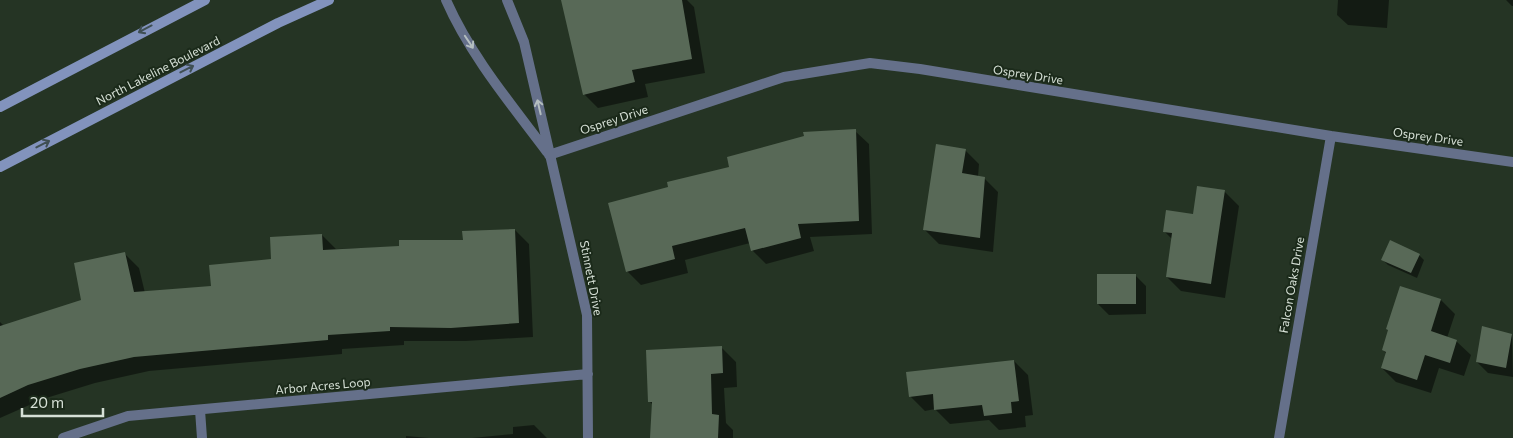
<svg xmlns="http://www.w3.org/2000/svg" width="1513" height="438" viewBox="0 0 1513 438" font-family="Commissioner,sans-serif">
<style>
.shadow{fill:#0007}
.building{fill:#586957}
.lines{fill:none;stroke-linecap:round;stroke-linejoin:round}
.minor{stroke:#65708a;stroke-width:10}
.secondary{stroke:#8293bd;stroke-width:10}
.oneway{stroke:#3f4f53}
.oneway2{stroke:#b4bebf}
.labels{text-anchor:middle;stroke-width:4;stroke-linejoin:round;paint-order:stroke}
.street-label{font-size:12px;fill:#d6e0d6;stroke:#1b2a1a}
</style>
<rect width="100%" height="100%" fill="#253424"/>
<path class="shadow" d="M 563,0 L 687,0 L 694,7 L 705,73 L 645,84 L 648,97 L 598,108 L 584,94 Z
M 1338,0 L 1389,0 L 1387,28 L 1348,25 L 1337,15 Z
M 1506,0 L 1513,0 L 1513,6 L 1512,6 Z
M 855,131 L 869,144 L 872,234 L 810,237 L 814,251 L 766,264 L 752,250 L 750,243 L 685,260 L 688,273 L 641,285 L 627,271 L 670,188 L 731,167 Z
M 965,150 L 979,164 L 978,177 L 984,178 L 998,192 L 993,252 L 939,244 L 924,229 Z
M 1224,191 L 1239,206 L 1225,298 L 1181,291 L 1167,277 L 1173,240 L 1164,231 L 1194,215 Z
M 515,230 L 529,244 L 533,337 L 466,341 L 404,341 L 404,345 L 342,349 L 342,354 L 149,371 L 95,383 L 43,399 L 0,418 L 0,322 L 4,326 L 83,301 L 125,254 L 139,268 L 145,293 L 212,287 L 272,261 L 322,235 L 336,249 L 400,247 L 464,241 Z
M 1419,255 L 1424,260 L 1417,278 L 1388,265 L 1383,260 Z
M 1135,275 L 1146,286 L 1146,314 L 1109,315 L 1098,304 Z
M 1441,300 L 1455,314 L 1447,338 L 1456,341 L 1471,355 L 1464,376 L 1439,368 L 1431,393 L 1396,382 L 1382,368 L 1386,353 L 1383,350 Z
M 1512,335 L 1513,377 L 1488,373 L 1477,362 Z
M 721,347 L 736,362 L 737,387 L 724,388 L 726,423 L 733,430 L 733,438 L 651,438 L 653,405 L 649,401 Z
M 1014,361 L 1028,375 L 1033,415 L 1025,416 L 1026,427 L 999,430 L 989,420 L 950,424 L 935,409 L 925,411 L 910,396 Z
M 534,425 L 547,438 L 472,438 L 513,434 L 513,427 Z
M 406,436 L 429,438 L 406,438 Z"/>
<path class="building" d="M 561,0 L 682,0 L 692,59 L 632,70 L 635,82 L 583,95 Z
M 856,129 L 859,221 L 798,224 L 801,238 L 751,251 L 745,228 L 672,246 L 675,259 L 626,272 L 608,203 L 668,187 L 667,182 L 729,167 L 727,157 L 804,136 L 803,132 Z
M 936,144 L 966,149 L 962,173 L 985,177 L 980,238 L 923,230 Z
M 1197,186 L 1225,190 L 1211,284 L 1166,277 L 1172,233 L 1163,232 L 1166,210 L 1193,214 Z
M 515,229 L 519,323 L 451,328 L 390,327 L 390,331 L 328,335 L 328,340 L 134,357 L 80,369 L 28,385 L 0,398 L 0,326 L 81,300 L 74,263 L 125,252 L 134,292 L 211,286 L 209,265 L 271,259 L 270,237 L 322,234 L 323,250 L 399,246 L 399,240 L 463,240 L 462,231 Z
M 1390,240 L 1420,254 L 1411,273 L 1381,260 Z
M 1097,274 L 1136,274 L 1136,304 L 1097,304 Z
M 1400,286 L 1441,299 L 1431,331 L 1457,340 L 1450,363 L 1425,355 L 1417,380 L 1381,368 L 1386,352 L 1382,350 L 1388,330 L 1386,329 Z
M 1482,326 L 1512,334 L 1506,368 L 1476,362 Z
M 722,346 L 723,373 L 711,374 L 712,414 L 719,415 L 718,438 L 650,438 L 652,402 L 648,402 L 646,350 Z
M 1014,360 L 1019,401 L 1011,402 L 1012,413 L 984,416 L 982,405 L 934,410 L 933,394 L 909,397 L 906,372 Z"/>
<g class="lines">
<path class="minor" d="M 446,0 C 470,55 511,104 547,152
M 507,0 L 524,42 L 587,315 L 588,438
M 549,155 L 784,77 L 870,63 L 920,69 L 1331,136 L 1513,162
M 200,410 L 202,438
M 63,438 L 128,416 L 588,374
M 1279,438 L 1331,136"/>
<path class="secondary" d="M 0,107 L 205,0
M 0,167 L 278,23 L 329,0"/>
</g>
<defs><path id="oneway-shaft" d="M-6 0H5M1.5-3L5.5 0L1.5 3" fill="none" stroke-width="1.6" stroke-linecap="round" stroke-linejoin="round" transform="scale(1.25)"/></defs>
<g class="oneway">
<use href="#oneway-shaft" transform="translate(145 29) rotate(152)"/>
<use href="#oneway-shaft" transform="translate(187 69) rotate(-27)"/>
<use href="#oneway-shaft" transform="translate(43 144) rotate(-27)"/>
</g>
<g class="oneway2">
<use href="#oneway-shaft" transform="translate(469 42) rotate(56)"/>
<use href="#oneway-shaft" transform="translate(539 107) rotate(-103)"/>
</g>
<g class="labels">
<g class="street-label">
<text transform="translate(158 71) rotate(-27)" y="4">North Lakeline Boulevard</text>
<text transform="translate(1028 75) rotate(9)" y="4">Osprey Drive</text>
<text transform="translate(614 120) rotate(-18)" y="4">Osprey Drive</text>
<text transform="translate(1428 137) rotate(8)" y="4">Osprey Drive</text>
<text transform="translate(591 278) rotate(79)" y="4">Stinnett Drive</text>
<text transform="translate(1292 285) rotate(-80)" y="4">Falcon Oaks Drive</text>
<text transform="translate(323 386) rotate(-5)" y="4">Arbor Acres Loop</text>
</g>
</g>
<path d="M22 408v8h81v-8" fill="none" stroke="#d6e0d6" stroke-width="2.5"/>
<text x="30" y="408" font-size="15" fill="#d6e0d6" stroke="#1b2a1a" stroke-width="4" paint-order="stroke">20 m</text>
</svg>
